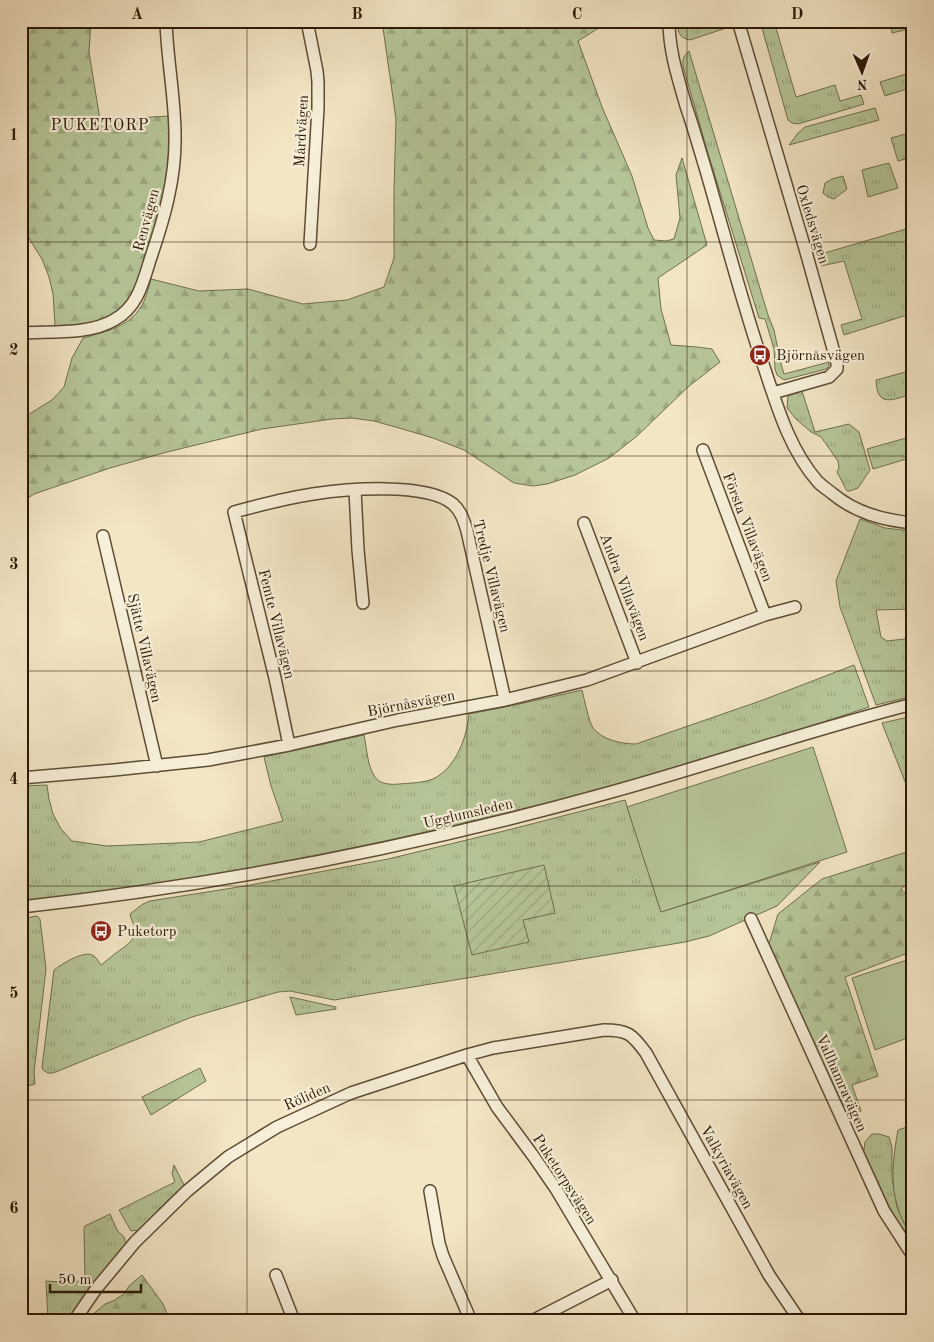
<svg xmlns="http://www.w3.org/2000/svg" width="934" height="1342" viewBox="0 0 934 1342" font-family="'Old Standard TT',serif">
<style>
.grass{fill:url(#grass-tufts);stroke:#706f4e}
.forest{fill:url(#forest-firs);stroke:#706f4e}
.park{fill:#b6c698;stroke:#706f4e}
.garden{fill:url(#garden-furrows);stroke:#706f4e}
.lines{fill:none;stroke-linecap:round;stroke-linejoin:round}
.minor-casing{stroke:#5d4c34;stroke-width:14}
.minor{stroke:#f7efd9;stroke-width:11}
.grid{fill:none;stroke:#2b1804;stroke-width:1;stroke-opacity:0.55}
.labels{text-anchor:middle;stroke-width:4.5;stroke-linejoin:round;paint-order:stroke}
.street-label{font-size:15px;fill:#2b1804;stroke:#f7efd9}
.poi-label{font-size:15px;fill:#2b1804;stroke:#f7efd9;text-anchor:start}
.neighbourhood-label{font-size:16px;letter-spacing:1px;fill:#2b1804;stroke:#f7efd9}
.neatline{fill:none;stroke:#2b1804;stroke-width:2}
.grid-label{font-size:16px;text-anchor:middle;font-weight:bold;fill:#2b1804}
</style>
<defs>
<pattern id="grass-tufts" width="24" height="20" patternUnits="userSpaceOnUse" patternTransform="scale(1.25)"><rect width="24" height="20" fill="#b6c698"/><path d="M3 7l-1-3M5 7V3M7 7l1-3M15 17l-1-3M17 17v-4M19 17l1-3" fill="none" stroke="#9da981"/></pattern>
<pattern id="forest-firs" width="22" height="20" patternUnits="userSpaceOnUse" patternTransform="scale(1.25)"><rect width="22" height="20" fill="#b6c698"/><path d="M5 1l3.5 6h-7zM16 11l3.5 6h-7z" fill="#9da981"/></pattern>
<pattern id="garden-furrows" width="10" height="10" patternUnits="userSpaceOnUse" patternTransform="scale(1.25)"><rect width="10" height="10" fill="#b6c698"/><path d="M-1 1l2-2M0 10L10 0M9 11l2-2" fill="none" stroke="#9da981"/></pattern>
</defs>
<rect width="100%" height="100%" fill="#f3e6c5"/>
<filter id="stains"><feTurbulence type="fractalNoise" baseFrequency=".004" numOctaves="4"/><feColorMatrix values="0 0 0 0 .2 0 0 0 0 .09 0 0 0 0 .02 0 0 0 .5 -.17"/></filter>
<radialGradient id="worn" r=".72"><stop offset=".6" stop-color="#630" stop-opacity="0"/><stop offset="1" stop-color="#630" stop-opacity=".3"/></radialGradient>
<path class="grass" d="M 678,21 L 747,21 L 690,40 C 679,38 677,31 678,21 Z
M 760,21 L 774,21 L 796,97 L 835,85 L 840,101 L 861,95 L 864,104 L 798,124 L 792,123 L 788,120 Z
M 894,21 L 913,21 L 913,28 L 892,33 L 891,27 Z
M 689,51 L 768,315 L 774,330 L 781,364 L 784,374 L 829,362 L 829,366 L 826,369 L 784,380 L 777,375 L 775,369 L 774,349 L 765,319 L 759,318 L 707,150 L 683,66 C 682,59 684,56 689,51 Z
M 913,72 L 913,87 L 885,96 L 880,82 Z
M 875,108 L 879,120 L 789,145 L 798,133 L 805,127 Z
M 913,132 L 913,157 L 898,161 L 891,138 Z
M 889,163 L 898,188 L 868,197 L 862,170 Z
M 843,176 L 847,189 L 834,199 L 828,197 L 823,193 L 825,183 L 832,179 Z
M 909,222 L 913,228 L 913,313 L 844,335 L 841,325 L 862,319 L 844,261 L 821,266 L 818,255 L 906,229 Z
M 913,370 L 913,394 C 893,399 877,409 876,380 Z
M 802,391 L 815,432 L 849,424 L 859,432 L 870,470 L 858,488 L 850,491 L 847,491 L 837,472 L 839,468 L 838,461 L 821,437 L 811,432 L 796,419 L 787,408 L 788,396 Z
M 913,436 L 913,457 L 873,469 L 867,449 Z
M 860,519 L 885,528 L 911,531 L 913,553 L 913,609 L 876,610 L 881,637 L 887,641 L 913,638 L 913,696 L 876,705 L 840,607 L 836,581 Z
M 854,665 L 869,707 L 702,762 L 524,812 L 361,850 L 222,876 L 35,902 L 29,899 L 25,895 L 21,874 L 21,786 L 47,785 L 49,799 L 53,814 L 61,829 L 72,841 L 107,846 L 199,842 L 283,821 L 271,786 L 264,757 L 364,735 C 367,749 367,765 375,777 C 379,784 391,785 399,784 C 410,783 423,783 433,779 C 456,768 467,737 469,714 L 515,705 L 582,690 C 584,698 589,722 593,728 C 602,740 622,744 636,744 L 763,700 Z
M 913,716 L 913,802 L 882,723 Z
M 625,800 L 661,912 L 820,862 L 777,906 L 709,936 L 685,942 L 334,1000 L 290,991 L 278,992 L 192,1017 L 53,1073 L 48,1073 L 43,1070 L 42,1067 L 54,970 C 62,964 85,949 94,956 C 97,958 99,963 101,965 C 106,961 111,957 116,953 C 125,946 135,942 135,929 C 134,924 131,920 130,914 L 143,904 L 150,901 L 245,886 L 388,859 L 504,831 Z
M 37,916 L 40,919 L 46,969 L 34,1072 L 35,1084 L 21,1088 L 21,919 Z
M 290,997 L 336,1007 L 336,1009 L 296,1015 Z
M 872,1134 L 879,1134 L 889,1137 L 892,1147 L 892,1178 L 897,1207 L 908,1231 L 913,1237 L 913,1248 L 881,1192 L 863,1156 L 865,1142 Z
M 174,1165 L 184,1185 L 160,1208 L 139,1230 L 131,1231 L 119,1210 L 175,1182 L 172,1174 Z
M 110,1214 L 117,1230 L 124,1237 L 126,1244 L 67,1321 L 48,1321 L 46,1281 L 60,1282 L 85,1281 L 84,1228 L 85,1226 Z"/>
<path class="forest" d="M 21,21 L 91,21 L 89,52 L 100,120 L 169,116 L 170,148 L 168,169 L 159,213 L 140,275 L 127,302 L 113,315 L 100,321 L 85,325 L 55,326 L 53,294 L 49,277 L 42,259 L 21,226 Z
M 382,21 L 635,21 L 633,23 L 599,28 L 578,41 L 602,107 L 632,176 L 648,228 L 654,240 L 666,241 L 674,239 L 680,218 L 676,175 L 682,158 L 707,245 L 658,278 L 661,309 L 671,345 L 697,347 L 712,349 L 720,362 L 688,387 L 637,436 L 609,458 L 575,475 L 547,484 L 533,486 L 514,483 L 464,450 L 433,438 L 399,428 L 374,421 L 352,418 L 332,419 L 262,429 L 167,452 L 110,468 L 34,494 L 21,503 L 21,419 L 52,400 L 64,387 L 72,358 L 83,338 C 107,331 132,327 144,301 C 147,294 149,286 151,279 L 199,291 L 248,289 L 303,304 L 347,300 L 384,287 L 394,258 L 394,191 L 396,119 Z
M 913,850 L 913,879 L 901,889 L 913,901 L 913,951 L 845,977 L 878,1076 L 852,1085 L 861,1111 L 848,1116 L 768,947 L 778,914 L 822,879 Z
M 142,1275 L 163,1304 L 170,1321 L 88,1321 L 92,1315 L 105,1304 L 113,1301 L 124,1294 L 129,1286 Z"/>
<path class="park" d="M 813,747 L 847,852 L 661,912 L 627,807 Z
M 913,958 L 913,1036 L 875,1050 L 852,978 Z
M 200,1068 L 206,1081 L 151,1115 L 142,1097 Z
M 913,1125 L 913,1154 L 910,1159 L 907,1178 L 910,1202 L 913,1208 L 913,1237 C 888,1204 891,1168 898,1130 Z"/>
<path class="garden" d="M 544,865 L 555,913 L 523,920 L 529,942 L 472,955 L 454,886 Z"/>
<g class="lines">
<g class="minor-casing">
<path id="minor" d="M 307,21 L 317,71 L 318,82 L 318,108 L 310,244
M 669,21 C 669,51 678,78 686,106 C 694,129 700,151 707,174 C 726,240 743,306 765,370 C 778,409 790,450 818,482 C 822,486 828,490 833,494 C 856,513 883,520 913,523
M 738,21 L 806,252 L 837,363 L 837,369 L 829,377 L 773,393
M 21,333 C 50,331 89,335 114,320 C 137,308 143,283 150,260 C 164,219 176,178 175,135 C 175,97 167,59 166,21
M 703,450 L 765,615
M 355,490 L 358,550 L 363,603
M 584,523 L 637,663
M 103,536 L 157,766
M 289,745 L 275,678 L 234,512 C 260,505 286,498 313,494 C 346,489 426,482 453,504 C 461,511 464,521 467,531 L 505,700
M 21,778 L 114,770 L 208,760 L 289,745 L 398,720 L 505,700 L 587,680 L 765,615 L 795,607
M 21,907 C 218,885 413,847 604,794 C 707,766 809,730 913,704
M 751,919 L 884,1211 L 913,1256
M 467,1055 L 497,1107 L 534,1157 L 556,1189 L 635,1321
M 430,1191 L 439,1243 L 443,1256 L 471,1321
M 276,1275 L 294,1321
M 74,1321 L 96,1289 L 135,1242 L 187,1191 L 228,1157 L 277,1127 L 351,1093 L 467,1055 L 493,1048 L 604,1030 C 628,1030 632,1034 646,1053 L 769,1275 L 800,1321
M 532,1321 L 612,1280"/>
</g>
<use href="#minor" class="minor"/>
</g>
<path class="grid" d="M 247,21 L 247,1321M 467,21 L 467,1321M 687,21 L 687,1321M 21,242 L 913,242M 21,456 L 913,456M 21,671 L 913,671M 21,886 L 913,886M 21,1100 L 913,1100"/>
<defs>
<g id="bus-disc" transform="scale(1.125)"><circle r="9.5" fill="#8f2418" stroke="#f7efd9"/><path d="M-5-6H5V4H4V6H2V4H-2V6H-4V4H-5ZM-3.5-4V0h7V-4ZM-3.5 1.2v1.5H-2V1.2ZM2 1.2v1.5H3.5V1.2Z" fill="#fff"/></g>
</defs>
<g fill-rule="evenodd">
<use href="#bus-disc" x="760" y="355"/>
<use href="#bus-disc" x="101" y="931"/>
</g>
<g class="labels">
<g class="street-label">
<text transform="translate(301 131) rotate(-87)" y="5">Mårdvägen</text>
<text transform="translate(146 220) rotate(-75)" y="5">Renvägen</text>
<text transform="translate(813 224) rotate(73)" y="5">Oxledsvägen</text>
<text transform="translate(748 527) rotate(69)" y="5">Första Villavägen</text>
<text transform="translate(492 576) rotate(76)" y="5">Tredje Villavägen</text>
<text transform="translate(625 587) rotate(69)" y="5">Andra Villavägen</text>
<text transform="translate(277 624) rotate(76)" y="5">Femte Villavägen</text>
<text transform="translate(145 648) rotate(77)" y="5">Sjätte Villavägen</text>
<text transform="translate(411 703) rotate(-11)" y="5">Björnåsvägen</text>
<text transform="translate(468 813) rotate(-13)" y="5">Ugglumsleden</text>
<text transform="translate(842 1083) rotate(66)" y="5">Vallhamravägen</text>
<text transform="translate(307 1096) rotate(-24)" y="5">Röliden</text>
<text transform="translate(727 1167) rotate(61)" y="5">Valkyriavägen</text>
<text transform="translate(565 1179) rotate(57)" y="5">Puketorpsvägen</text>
</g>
<g class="poi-label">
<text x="776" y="360">Björnåsvägen</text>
<text x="117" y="936">Puketorp</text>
</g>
<g class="neighbourhood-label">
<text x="100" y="130">PUKETORP</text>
</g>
</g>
<rect width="934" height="1342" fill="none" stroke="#f3e6c5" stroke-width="55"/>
<g transform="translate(862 72) rotate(178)" stroke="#f7efd9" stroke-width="4" paint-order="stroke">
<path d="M0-4L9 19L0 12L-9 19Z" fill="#2b1804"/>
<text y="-8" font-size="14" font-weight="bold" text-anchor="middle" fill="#2b1804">N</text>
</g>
<path d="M50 1284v8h91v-8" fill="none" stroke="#2b1804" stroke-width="2.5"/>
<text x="58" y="1284" font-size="15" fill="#2b1804" stroke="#f7efd9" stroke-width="4" paint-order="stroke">50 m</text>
<rect x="28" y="28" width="878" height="1286" class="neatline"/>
<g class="grid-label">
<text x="137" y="19">A</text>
<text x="357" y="19">B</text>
<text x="577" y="19">C</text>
<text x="797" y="19">D</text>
<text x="14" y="140">1</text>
<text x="14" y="355">2</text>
<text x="14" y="569">3</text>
<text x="14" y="784">4</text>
<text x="14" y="998">5</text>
<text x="14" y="1213">6</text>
</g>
<rect width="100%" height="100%" filter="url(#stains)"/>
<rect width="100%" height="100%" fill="url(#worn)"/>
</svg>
